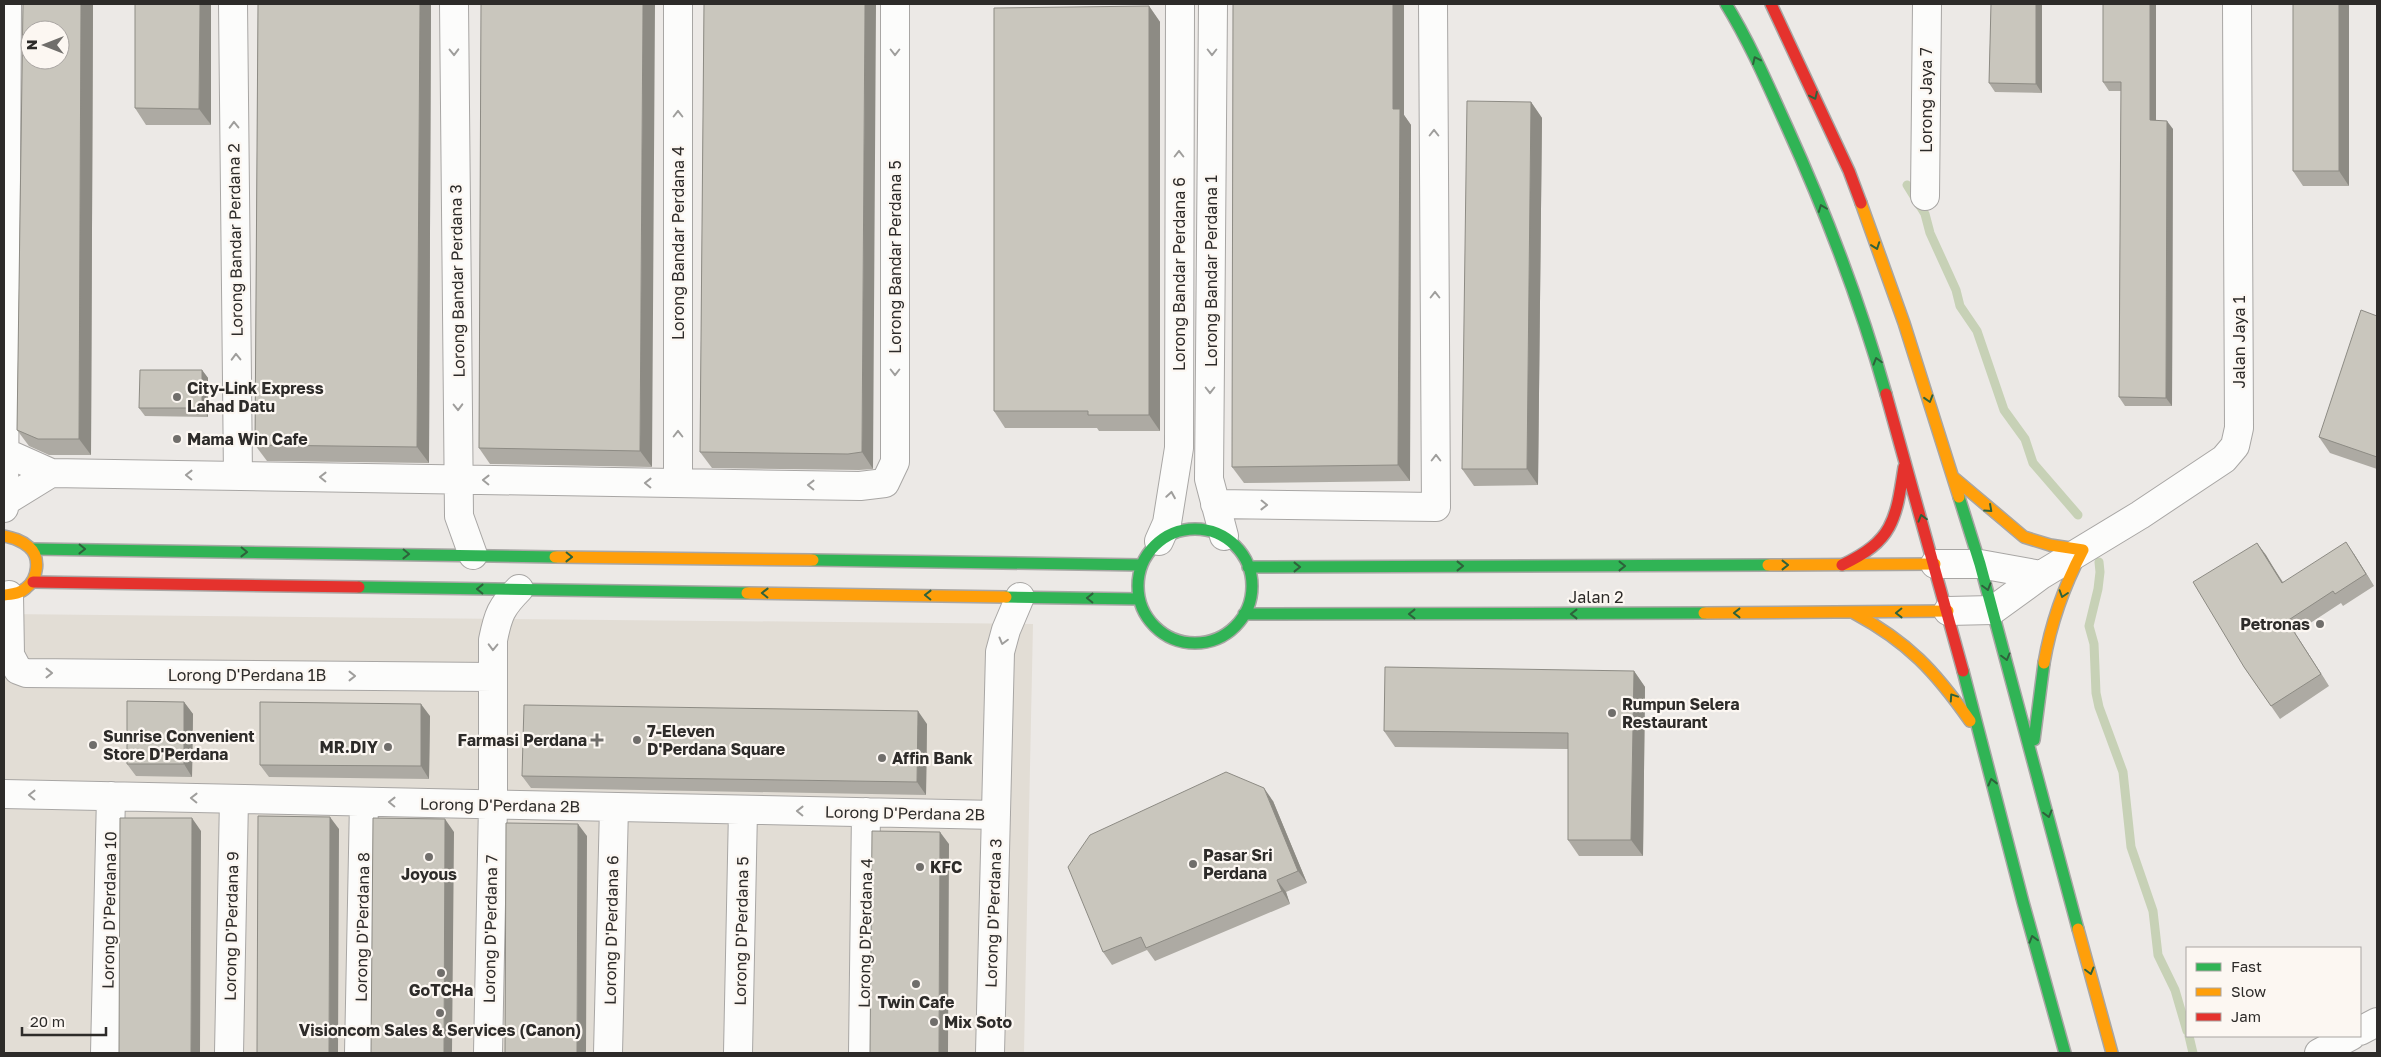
<svg xmlns="http://www.w3.org/2000/svg" width="2381" height="1057" viewBox="0 0 2381 1057" font-family="'Golos Text',sans-serif">
<style>
.built{fill:#e2ddd5}
.lines{fill:none;stroke-linecap:round;stroke-linejoin:round}
.stream{stroke:#c7d1b6;stroke-width:9}
.street-casing{stroke:#a8a6a4;stroke-width:30}
.fast-casing{stroke:#a8a6a4;stroke-width:14}
.slow-casing{stroke:#a8a6a4;stroke-width:14}
.jam-casing{stroke:#a8a6a4;stroke-width:14}
.street{stroke:#fcfcfb;stroke-width:28}
.fast{stroke:#30b455;stroke-width:11}
.slow{stroke:#ff9f0a;stroke-width:11}
.jam{stroke:#e5322d;stroke-width:11}
.wall{fill:#adaaa3}
.shaded-wall{fill:#8d8b84}
.building{fill:#c9c6bd;stroke:#8d8b84;fill-rule:evenodd}
.oneway{stroke:#9f9e9c}
.oneway2{stroke:#2e623b}
.poi-dot{fill:#706e6b;stroke:#fcf7f2;stroke-width:2}
.labels{text-anchor:middle;stroke-width:4.5;stroke-linejoin:round;paint-order:stroke}
.street-label{font-size:16px;fill:#2d2b29;stroke:#fcf7f2}
.poi-label{font-size:16px;font-weight:bold;fill:#2d2b29;stroke:#fcf7f2;text-anchor:start}
</style>
<rect width="100%" height="100%" fill="#ece9e6"/>
<path class="built" d="M 4,614 L 1033,624 L 1024,1053 L 4,1053 Z"/>
<g class="lines">
<path class="stream" d="M 1907,185 L 1925,214 L 1930,233 L 1956,290 L 1960,306 L 1977,331 L 2004,410 L 2025,439 L 2033,463 L 2078,515
M 2099,562 L 2100,572 L 2098,589 L 2089,626 L 2094,644 L 2096,693 L 2099,707 L 2123,772 L 2131,847 L 2153,911 L 2158,955 L 2175,990 L 2187,1031
M 2189,1036 L 2193,1053"/>
<g class="street-casing">
<path id="street" d="M 233,4 L 238,476
M 454,4 L 459,516 L 473,555
M 1213,4 L 1209,479 L 1224,536
M 1925,196 L 1927,4
M 4,452 L 51,473 L 860,486 L 885,483 L 895,462 L 895,4
M 678,483 L 678,4
M 4,502 L 51,473
M 1215,504 L 1436,507 L 1433,4
M 4,508 L 7,4
M 1159,541 L 1167,523 L 1179,448 L 1180,4
M 1935,564 L 1980,564 L 2041,575
M 9,595 L 10,655 L 18,670 L 26,673 L 493,677
M 1948,611 L 1993,610 L 2041,575 L 2140,515 L 2224,459 L 2235,446 L 2239,428 L 2237,4
M 4,794 L 996,815
M 2360,1031 L 2377,1022
M 105,1053 L 111,796
M 229,1053 L 234,799
M 359,1053 L 364,802
M 488,1053 L 493,804 L 493,640 C 498,615 501,607 519,589
M 608,1053 L 614,807
M 738,1053 L 743,810
M 863,1053 L 866,812
M 990,1053 L 1000,652 L 1006,630 L 1020,597
M 2319,1053 L 2351,1036"/>
</g>
<g class="fast-casing">
<path id="fast" d="M 1726,4 C 1750,43 1768,85 1787,127 C 1826,213 1860,302 1886,394
M 1959,497 L 1980,564 L 2078,929
M1138 586a57 57 0 1 1 114 0a57 57 0 1 1-114 0Z
M 33,549 L 555,557
M 813,560 L 1141,565
M 1248,567 L 1768,565
M 359,587 L 747,593
M 1006,597 L 1139,599
M 1244,614 L 1704,613
M 1963,671 L 2023,902 L 2065,1053
M 2034,740 L 2044,663"/>
</g>
<g class="slow-casing">
<path id="slow" d="M 1861,203 L 1904,323 L 1959,497
M 1953,477 L 2024,537 L 2050,545 L 2083,550 C 2064,586 2051,622 2044,663
M 4,536 C 13,538 21,540 29,547 C 41,557 38,579 26,588 C 20,594 12,594 4,595
M 555,557 L 813,560
M 1768,565 L 1935,564
M 747,593 L 1006,597
M 1704,613 L 1948,611
M 1854,613 C 1908,642 1935,671 1970,721
M 2078,929 L 2112,1053"/>
</g>
<g class="jam-casing">
<path id="jam" d="M 1771,4 L 1849,171 L 1861,203
M 1886,394 L 1963,671
M 1842,565 C 1893,541 1896,520 1904,467
M 33,582 L 359,587"/>
</g>
<use href="#street" class="street"/>
<use href="#fast" class="fast"/>
<use href="#slow" class="slow"/>
<use href="#jam" class="jam"/>
</g>
<path class="wall" d="M 23,4 L 93,4 L 91,455 L 49,455 L 29,446 L 17,430 Z
M 135,4 L 211,125 L 146,125 L 135,108 Z
M 258,4 L 431,4 L 429,463 L 267,461 L 255,445 Z
M 481,4 L 652,467 L 490,464 L 479,448 Z
M 704,4 L 873,469 L 859,470 L 712,468 L 700,452 Z
M 1404,4 L 1404,115 L 1411,125 L 1410,481 L 1244,483 L 1232,467 Z
M 1991,4 L 2042,4 L 2042,93 L 1995,92 L 1989,83 Z
M 2103,4 L 2156,120 L 2173,129 L 2172,406 L 2125,406 L 2119,397 L 2121,91 L 2109,91 L 2103,82 Z
M 2293,4 L 2349,186 L 2303,186 L 2293,171 Z
M 1149,6 L 1160,22 L 1160,431 L 1099,431 L 1097,428 L 1005,428 L 994,411 Z
M 1531,102 L 1542,118 L 1538,485 L 1474,486 L 1462,469 Z
M 2377,316 L 2377,469 L 2330,453 L 2319,437 Z
M 202,370 L 208,378 L 208,417 L 145,416 L 139,408 Z
M 2257,543 L 2283,582 L 2354,554 L 2374,586 L 2343,606 L 2341,603 L 2295,633 L 2329,686 L 2280,719 L 2244,667 Z
M 1634,671 L 1645,687 L 1643,856 L 1579,856 L 1568,840 L 1568,749 L 1395,747 L 1384,731 Z
M 184,702 L 193,714 L 192,777 L 136,776 L 127,764 Z
M 430,716 L 429,779 L 269,777 L 260,765 Z
M 927,724 L 926,795 L 531,788 L 522,776 Z
M 1273,801 L 1307,883 L 1286,892 L 1290,904 L 1155,961 L 1147,950 L 1112,965 L 1103,952 Z"/>
<path class="shaded-wall" d="M 81,4 L 93,4 L 91,455 L 79,439 Z
M 200,4 L 211,4 L 211,125 L 199,109 Z
M 420,4 L 431,4 L 429,463 L 417,447 Z
M 643,4 L 655,4 L 652,467 L 640,451 Z
M 865,4 L 876,4 L 873,469 L 862,452 Z
M 1393,4 L 1404,4 L 1404,115 L 1411,125 L 1410,481 L 1398,465 L 1393,109 Z
M 2036,4 L 2042,4 L 2042,93 L 2036,84 Z
M 2150,4 L 2156,4 L 2156,129 L 2150,120 Z
M 2339,4 L 2349,4 L 2349,186 L 2339,171 Z
M 1149,6 L 1160,22 L 1160,431 L 1149,415 Z
M 1531,102 L 1542,118 L 1538,485 L 1527,469 Z
M 2167,121 L 2173,129 L 2172,406 L 2166,398 Z
M 202,370 L 208,378 L 208,417 L 202,408 Z
M 2346,542 L 2354,554 L 2374,586 L 2366,574 Z
M 2257,543 L 2266,555 L 2290,595 L 2282,583 Z
M 2287,621 L 2295,633 L 2329,686 L 2321,674 Z
M 1634,671 L 1645,687 L 1643,856 L 1631,840 Z
M 184,702 L 193,714 L 192,777 L 184,764 Z
M 421,704 L 430,716 L 429,779 L 421,766 Z
M 918,711 L 927,724 L 926,795 L 917,782 Z
M 1264,788 L 1273,801 L 1307,883 L 1298,871 Z
M 330,817 L 339,829 L 338,1053 L 329,1053 Z
M 192,818 L 201,831 L 200,1053 L 191,1053 Z
M 445,819 L 454,832 L 452,1053 L 444,1053 Z
M 578,824 L 587,836 L 586,1053 L 577,1053 Z
M 940,832 L 949,844 L 948,1053 L 939,1053 Z
M 1277,880 L 1286,892 L 1290,904 L 1282,891 Z"/>
<path class="building" d="M 23,4 L 81,4 L 79,439 L 38,439 L 17,430 ZM 30,30 L 60,30 L 60,60 L 30,60 Z
M 135,4 L 200,4 L 199,109 L 135,108 Z
M 258,4 L 420,4 L 417,447 L 255,445 Z
M 481,4 L 643,4 L 640,451 L 479,448 Z
M 704,4 L 865,4 L 862,452 L 848,454 L 700,452 Z
M 1233,4 L 1393,4 L 1393,109 L 1400,109 L 1398,465 L 1232,467 Z
M 1991,4 L 2036,4 L 2036,84 L 1989,83 Z
M 2103,4 L 2150,4 L 2150,120 L 2167,121 L 2166,398 L 2119,397 L 2121,82 L 2103,82 Z
M 2293,4 L 2339,4 L 2339,171 L 2293,171 Z
M 1149,6 L 1149,415 L 1088,415 L 1088,411 L 994,411 L 994,8 Z
M 1467,101 L 1531,102 L 1527,469 L 1462,469 Z
M 2361,310 L 2377,316 L 2377,457 L 2319,437 Z
M 140,370 L 202,370 L 202,408 L 139,408 Z
M 2346,542 L 2366,574 L 2335,594 L 2333,591 L 2287,621 L 2321,674 L 2271,706 L 2244,667 L 2193,582 L 2257,543 L 2282,583 Z
M 1385,667 L 1634,671 L 1631,840 L 1568,840 L 1568,733 L 1384,731 Z
M 127,701 L 184,702 L 184,764 L 127,764 Z
M 260,702 L 421,704 L 421,766 L 260,765 Z
M 524,705 L 918,711 L 917,782 L 522,776 Z
M 1226,772 L 1264,788 L 1298,871 L 1277,880 L 1282,891 L 1146,948 L 1141,937 L 1103,952 L 1068,867 L 1090,835 Z
M 258,816 L 330,817 L 329,1053 L 257,1053 Z
M 120,818 L 192,818 L 191,1053 L 119,1053 Z
M 373,818 L 445,819 L 444,1053 L 371,1053 Z
M 506,823 L 578,824 L 577,1053 L 505,1053 Z
M 872,831 L 940,832 L 939,1053 L 870,1053 Z"/>
<defs><path id="oneway-chevron" d="M-2-3.5L2.5 0L-2 3.5" fill="none" stroke-width="1.6" stroke-linecap="round" stroke-linejoin="round" transform="scale(1.25)"/></defs>
<g class="oneway">
<use href="#oneway-chevron" transform="translate(454 52) rotate(89)"/>
<use href="#oneway-chevron" transform="translate(895 52) rotate(90)"/>
<use href="#oneway-chevron" transform="translate(1212 52) rotate(90)"/>
<use href="#oneway-chevron" transform="translate(678 114) rotate(-90)"/>
<use href="#oneway-chevron" transform="translate(234 125) rotate(-91)"/>
<use href="#oneway-chevron" transform="translate(1434 133) rotate(-90)"/>
<use href="#oneway-chevron" transform="translate(1179 154) rotate(-90)"/>
<use href="#oneway-chevron" transform="translate(1435 295) rotate(-90)"/>
<use href="#oneway-chevron" transform="translate(236 357) rotate(-91)"/>
<use href="#oneway-chevron" transform="translate(895 372) rotate(90)"/>
<use href="#oneway-chevron" transform="translate(1210 390) rotate(90)"/>
<use href="#oneway-chevron" transform="translate(458 407) rotate(89)"/>
<use href="#oneway-chevron" transform="translate(678 434) rotate(-90)"/>
<use href="#oneway-chevron" transform="translate(1436 458) rotate(-90)"/>
<use href="#oneway-chevron" transform="translate(189 475) rotate(-179)"/>
<use href="#oneway-chevron" transform="translate(323 477) rotate(-179)"/>
<use href="#oneway-chevron" transform="translate(486 480) rotate(-179)"/>
<use href="#oneway-chevron" transform="translate(648 483) rotate(-179)"/>
<use href="#oneway-chevron" transform="translate(811 485) rotate(-179)"/>
<use href="#oneway-chevron" transform="translate(1171 495) rotate(-81)"/>
<use href="#oneway-chevron" transform="translate(1264 505) rotate(1)"/>
<use href="#oneway-chevron" transform="translate(1003 641) rotate(105)"/>
<use href="#oneway-chevron" transform="translate(493 647) rotate(91)"/>
<use href="#oneway-chevron" transform="translate(49 673)"/>
<use href="#oneway-chevron" transform="translate(352 676)"/>
<use href="#oneway-chevron" transform="translate(32 795) rotate(-179)"/>
<use href="#oneway-chevron" transform="translate(194 798) rotate(-179)"/>
<use href="#oneway-chevron" transform="translate(392 802) rotate(-179)"/>
<use href="#oneway-chevron" transform="translate(800 811) rotate(-179)"/>
</g>
<g class="oneway2">
<use href="#oneway-chevron" transform="translate(1756 60) rotate(-115)"/>
<use href="#oneway-chevron" transform="translate(1814 96) rotate(65)"/>
<use href="#oneway-chevron" transform="translate(1822 208) rotate(-111)"/>
<use href="#oneway-chevron" transform="translate(1876 246) rotate(70)"/>
<use href="#oneway-chevron" transform="translate(1877 361) rotate(-106)"/>
<use href="#oneway-chevron" transform="translate(1929 399) rotate(73)"/>
<use href="#oneway-chevron" transform="translate(1989 509) rotate(42)"/>
<use href="#oneway-chevron" transform="translate(1922 518) rotate(-106)"/>
<use href="#oneway-chevron" transform="translate(82 549) rotate(1)"/>
<use href="#oneway-chevron" transform="translate(244 552) rotate(1)"/>
<use href="#oneway-chevron" transform="translate(406 554) rotate(1)"/>
<use href="#oneway-chevron" transform="translate(569 557) rotate(1)"/>
<use href="#oneway-chevron" transform="translate(1785 565)"/>
<use href="#oneway-chevron" transform="translate(1460 566)"/>
<use href="#oneway-chevron" transform="translate(1622 566)"/>
<use href="#oneway-chevron" transform="translate(1297 567)"/>
<use href="#oneway-chevron" transform="translate(1987 587) rotate(74)"/>
<use href="#oneway-chevron" transform="translate(480 589) rotate(-179)"/>
<use href="#oneway-chevron" transform="translate(765 593) rotate(-179)"/>
<use href="#oneway-chevron" transform="translate(2063 594) rotate(108)"/>
<use href="#oneway-chevron" transform="translate(928 595) rotate(-179)"/>
<use href="#oneway-chevron" transform="translate(1090 598) rotate(-179)"/>
<use href="#oneway-chevron" transform="translate(1737 613) rotate(180)"/>
<use href="#oneway-chevron" transform="translate(1899 613) rotate(179)"/>
<use href="#oneway-chevron" transform="translate(1412 614) rotate(180)"/>
<use href="#oneway-chevron" transform="translate(1574 614) rotate(180)"/>
<use href="#oneway-chevron" transform="translate(2006 657) rotate(75)"/>
<use href="#oneway-chevron" transform="translate(1953 697) rotate(-124)"/>
<use href="#oneway-chevron" transform="translate(1992 782) rotate(-104)"/>
<use href="#oneway-chevron" transform="translate(2048 814) rotate(75)"/>
<use href="#oneway-chevron" transform="translate(2033 939) rotate(-106)"/>
<use href="#oneway-chevron" transform="translate(2090 971) rotate(75)"/>
</g>
<g class="poi-dot">
<circle cx="177" cy="397" r="5"/>
<circle cx="177" cy="439" r="5"/>
<circle cx="2320" cy="624" r="5"/>
<circle cx="1612" cy="713" r="5"/>
<path d="M594.5 732.5h5v5h5v5h-5v5h-5v-5h-5v-5h5z"/>
<circle cx="637" cy="740" r="5"/>
<circle cx="93" cy="745" r="5"/>
<circle cx="388" cy="747" r="5"/>
<circle cx="882" cy="758" r="5"/>
<circle cx="429" cy="857" r="5"/>
<circle cx="1193" cy="864" r="5"/>
<circle cx="920" cy="867" r="5"/>
<circle cx="441" cy="973" r="5"/>
<circle cx="916" cy="984" r="5"/>
<circle cx="440" cy="1013" r="5"/>
<circle cx="934" cy="1022" r="5"/>
</g>
<g class="labels">
<g class="street-label">
<text transform="translate(1926 100) rotate(-90)" y="6">Lorong Jaya 7</text>
<text transform="translate(235 240) rotate(-91)" y="6">Lorong Bandar Perdana 2</text>
<text transform="translate(678 243) rotate(-90)" y="6">Lorong Bandar Perdana 4</text>
<text transform="translate(895 257) rotate(-90)" y="6">Lorong Bandar Perdana 5</text>
<text transform="translate(1211 271) rotate(-90)" y="6">Lorong Bandar Perdana 1</text>
<text transform="translate(1179 274) rotate(-90)" y="6">Lorong Bandar Perdana 6</text>
<text transform="translate(457 281) rotate(-91)" y="6">Lorong Bandar Perdana 3</text>
<text transform="translate(2239 342) rotate(-90)" y="6">Jalan Jaya 1</text>
<text x="1596" y="603">Jalan 2</text>
<text x="247" y="681">Lorong D'Perdana 1B</text>
<text transform="translate(500 805) rotate(1)" y="6">Lorong D'Perdana 2B</text>
<text transform="translate(905 813) rotate(1)" y="6">Lorong D'Perdana 2B</text>
<text transform="translate(109 910) rotate(-89)" y="6">Lorong D'Perdana 10</text>
<text transform="translate(993 913) rotate(-88)" y="6">Lorong D'Perdana 3</text>
<text transform="translate(231 926) rotate(-89)" y="6">Lorong D'Perdana 9</text>
<text transform="translate(362 927) rotate(-89)" y="6">Lorong D'Perdana 8</text>
<text transform="translate(490 929) rotate(-89)" y="6">Lorong D'Perdana 7</text>
<text transform="translate(611 930) rotate(-89)" y="6">Lorong D'Perdana 6</text>
<text transform="translate(741 931) rotate(-89)" y="6">Lorong D'Perdana 5</text>
<text transform="translate(865 933) rotate(-89)" y="6">Lorong D'Perdana 4</text>
</g>
<g class="poi-label">
<text x="187" y="394">City-Link Express<tspan x="187" dy="18">Lahad Datu</tspan></text>
<text x="187" y="445">Mama Win Cafe</text>
<text x="2310" y="630" text-anchor="end">Petronas</text>
<text x="1622" y="710">Rumpun Selera<tspan x="1622" dy="18">Restaurant</tspan></text>
<text x="647" y="737">7-Eleven<tspan x="647" dy="18">D'Perdana Square</tspan></text>
<text x="103" y="742">Sunrise Convenient<tspan x="103" dy="18">Store D'Perdana</tspan></text>
<text x="587" y="746" text-anchor="end">Farmasi Perdana</text>
<text x="378" y="753" text-anchor="end">MR.DIY</text>
<text x="892" y="764">Affin Bank</text>
<text x="1203" y="861">Pasar Sri<tspan x="1203" dy="18">Perdana</tspan></text>
<text x="930" y="873">KFC</text>
<text x="429" y="880" text-anchor="middle">Joyous</text>
<text x="441" y="996" text-anchor="middle">GoTCHa</text>
<text x="916" y="1008" text-anchor="middle">Twin Cafe</text>
<text x="944" y="1028">Mix Soto</text>
<text x="440" y="1036" text-anchor="middle">Visioncom Sales &amp; Services (Canon)</text>
</g>
</g>
<rect width="2381" height="1057" fill="none" stroke="#2d2b29" stroke-width="10"/>
<rect x="2186" y="947" width="175" height="90" fill="#fcf7f2" stroke="#a9a5a2"/>
<rect x="2196" y="963" width="25" height="8" fill="#30b455" stroke="#a9a5a2"/>
<text x="2231" y="972" font-size="15" fill="#2d2b29">Fast</text>
<rect x="2196" y="988" width="25" height="8" fill="#ff9f0a" stroke="#a9a5a2"/>
<text x="2231" y="997" font-size="15" fill="#2d2b29">Slow</text>
<rect x="2196" y="1013" width="25" height="8" fill="#e5322d" stroke="#a9a5a2"/>
<text x="2231" y="1022" font-size="15" fill="#2d2b29">Jam</text>
<g transform="translate(45 45) rotate(270)"><circle r="24" fill="#fcf7f2" stroke="#a9a5a2"/>
<path d="M0-4L9 19L0 12L-9 19Z" fill="#706e6b"/>
<text y="-8" font-size="14" font-weight="bold" text-anchor="middle" fill="#2d2b29">N</text>
</g>
<path d="M22 1027v8h84v-8" fill="none" stroke="#2d2b29" stroke-width="2.5"/>
<text x="30" y="1027" font-size="15" fill="#2d2b29" stroke="#fcf7f2" stroke-width="4" paint-order="stroke">20 m</text>
</svg>
